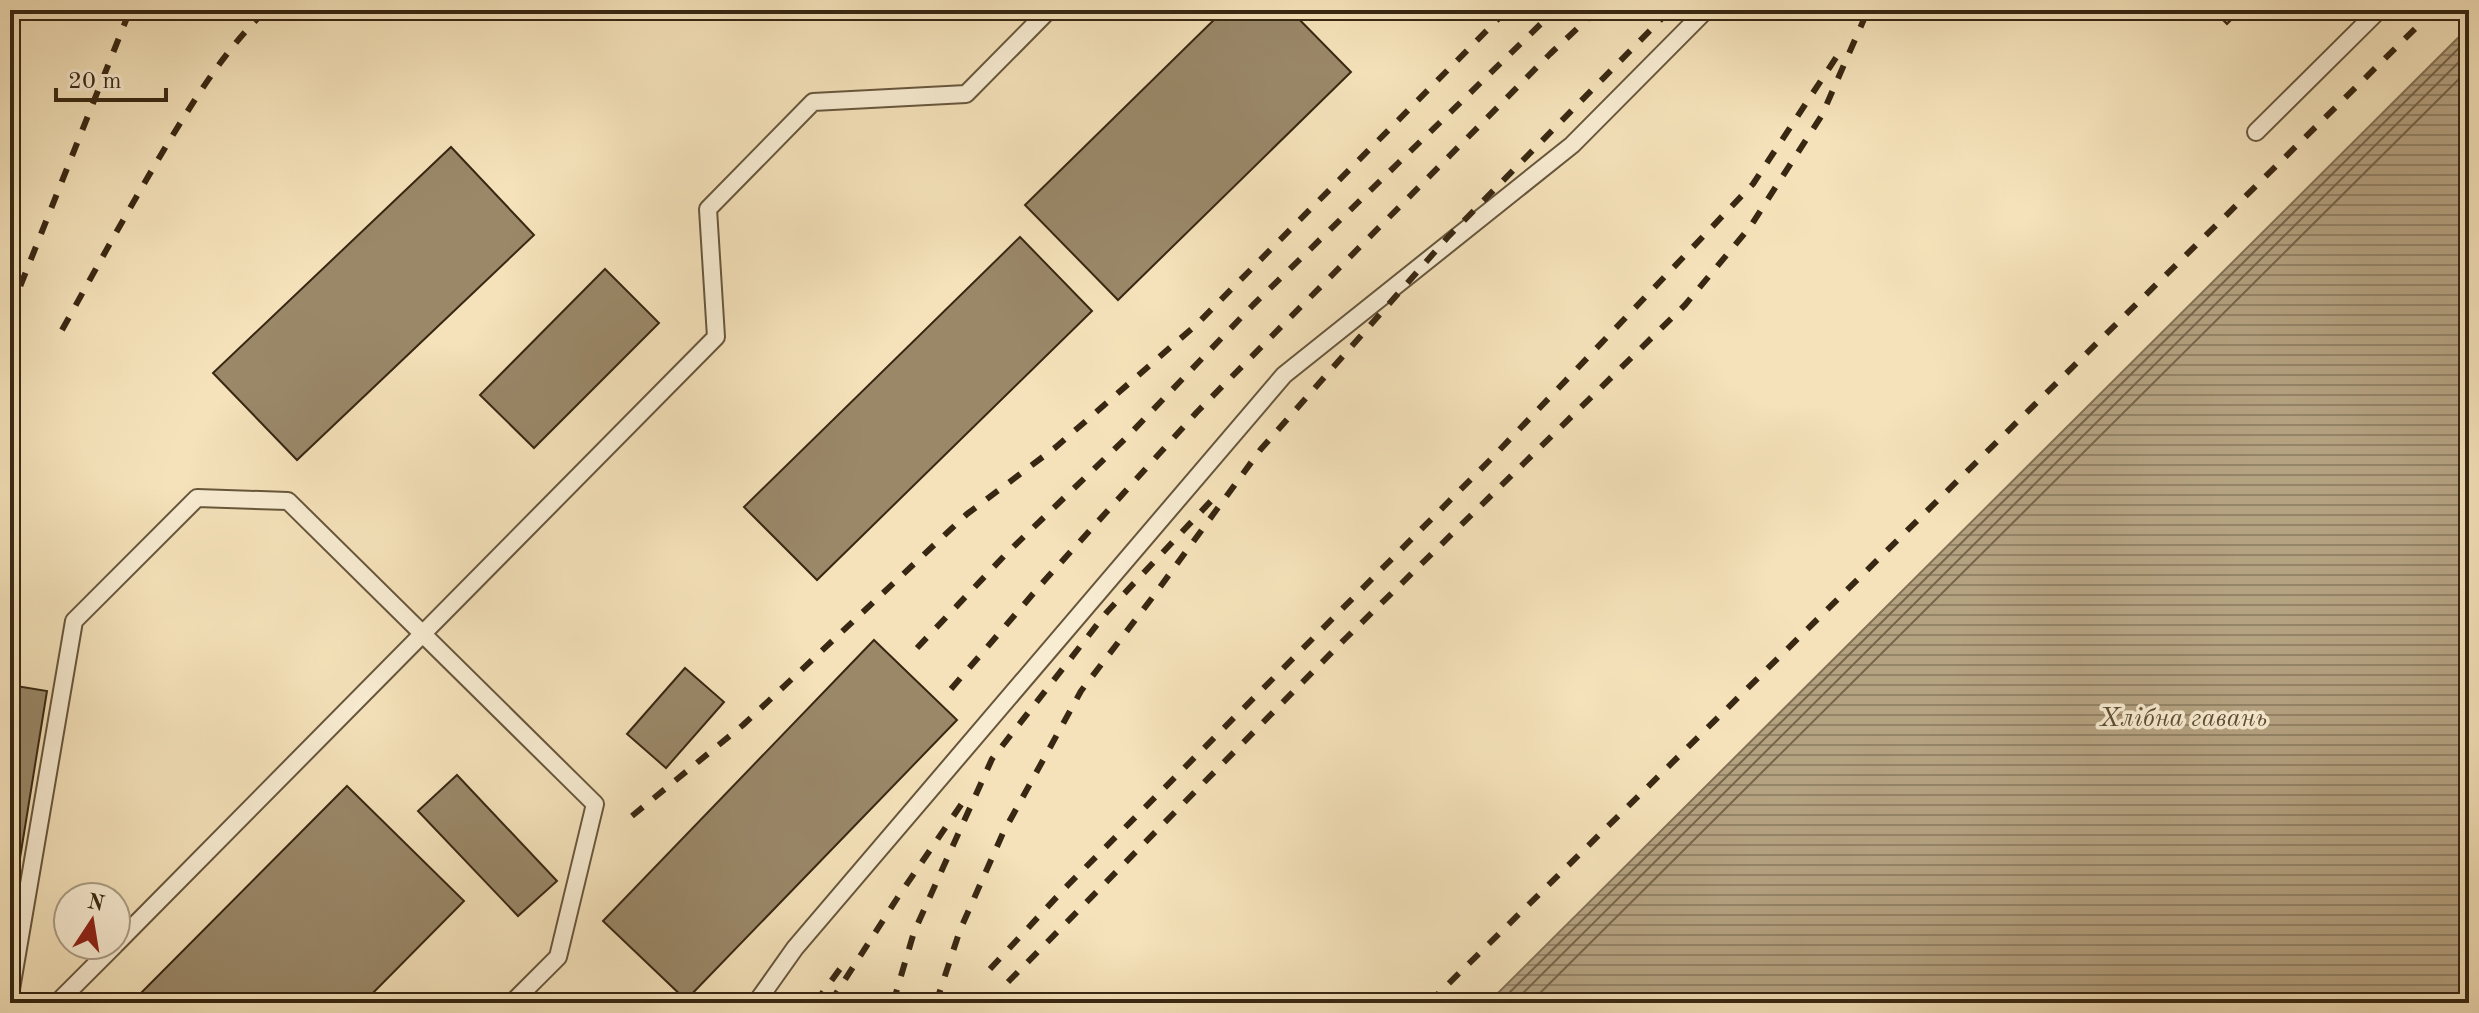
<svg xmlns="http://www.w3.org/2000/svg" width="2479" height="1013" viewBox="0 0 2479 1013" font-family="'Old Standard TT',serif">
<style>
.water{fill:url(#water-rules);stroke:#837155;stroke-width:2}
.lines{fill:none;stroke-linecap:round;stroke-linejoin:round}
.shore{stroke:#76644a;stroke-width:2}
.building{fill:#9a8869;stroke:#382712;stroke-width:2}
.service-casing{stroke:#67563c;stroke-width:20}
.service{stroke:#f8ecd2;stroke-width:16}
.rail{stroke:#382712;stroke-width:6;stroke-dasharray:14 14;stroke-linecap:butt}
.labels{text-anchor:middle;stroke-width:7;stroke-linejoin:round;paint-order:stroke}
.water-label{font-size:26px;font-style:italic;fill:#5e4c33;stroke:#f8ecd2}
</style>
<defs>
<pattern id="water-rules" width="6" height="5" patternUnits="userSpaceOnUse" patternTransform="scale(2)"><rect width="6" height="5" fill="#b5a281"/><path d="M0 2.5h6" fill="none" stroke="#948468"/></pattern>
</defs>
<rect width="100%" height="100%" fill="#f5e2ba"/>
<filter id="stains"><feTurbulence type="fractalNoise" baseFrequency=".0025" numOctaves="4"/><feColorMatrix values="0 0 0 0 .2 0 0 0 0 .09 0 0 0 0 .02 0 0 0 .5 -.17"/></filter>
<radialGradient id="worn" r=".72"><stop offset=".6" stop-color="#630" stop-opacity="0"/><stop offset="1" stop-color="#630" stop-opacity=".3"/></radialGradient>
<path class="water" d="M 2469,27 L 2469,1003 L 1488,1003 Z"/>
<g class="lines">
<path class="shore" d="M 1499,1003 L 2469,38
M 1513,1003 L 2469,52
M 1530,1003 L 2469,69"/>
</g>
<path class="building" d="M 1224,10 L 1290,10 L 1351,72 L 1118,300 L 1025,205 Z
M 2213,10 L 2241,10 L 2227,24 Z
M 451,147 L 534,235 L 297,460 L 213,373 Z
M 1020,237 L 1092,311 L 817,580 L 744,507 Z
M 605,269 L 659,323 L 534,448 L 480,395 Z
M 874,640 L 957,720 L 686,1000 L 603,921 Z
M 685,668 L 724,702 L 666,768 L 627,734 Z
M 10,685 L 47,691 L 10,920 Z
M 457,775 L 557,881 L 518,916 L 418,811 Z
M 347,786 L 464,901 L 363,1003 L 131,1003 Z"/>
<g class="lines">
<g class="service-casing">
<path id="service" d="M 2256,132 L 2379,10
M 116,944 L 716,337 L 708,209 L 813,102 L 966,94 L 1049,10
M 10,995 L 74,621 L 197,498 L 288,501 L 595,804 L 558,957 L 512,1003
M 57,1003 L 115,945
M 756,1003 L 795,948 L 1284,375 L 1572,145 L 1706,10"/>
</g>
<use href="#service" class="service"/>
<path class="rail" d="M 10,40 L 19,10
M 10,312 L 130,10
M 62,330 C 98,265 133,201 171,138 C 200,91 226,49 266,10
M 917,648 L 1006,554 L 1127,437 L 1253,305 L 1555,10
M 951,689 L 1045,580 L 1197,412 L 1550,54 L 1597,10
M 632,816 L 743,725 L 967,514 L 1056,447 L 1196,325 L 1507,10
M 990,969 L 1066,887 L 1490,460 L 1753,184 L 1843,47
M 1008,982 L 1345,639 L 1685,305 L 1750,227 L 1822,115 L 1868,10
M 815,1003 L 845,962
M 830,1003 L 898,897 L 965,799
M 893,1003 L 914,932 L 992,759 L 1107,612 L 1211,501
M 936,1003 L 960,930 L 1003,833 L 1081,691 L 1152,598 L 1261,449 L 1447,238 L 1670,10
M 1429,1003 L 2434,10"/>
</g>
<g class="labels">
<g class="water-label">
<text x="2183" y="726">Хлібна гавань</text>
</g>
</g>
<rect width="2479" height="1013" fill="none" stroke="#f5e2ba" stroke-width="40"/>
<rect x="12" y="12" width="2455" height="989" fill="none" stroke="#382712" stroke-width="4"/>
<rect x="20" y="20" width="2439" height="973" fill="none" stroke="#382712" stroke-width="2"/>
<g transform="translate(92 921) rotate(12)"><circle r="38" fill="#f8ecd2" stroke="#ab9d85" stroke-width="2"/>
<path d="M0-6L14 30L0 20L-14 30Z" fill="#8f2418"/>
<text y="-12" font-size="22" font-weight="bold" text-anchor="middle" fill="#382712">N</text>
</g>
<path d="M56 88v12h110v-12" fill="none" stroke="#382712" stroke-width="4"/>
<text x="68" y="88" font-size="24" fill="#382712" stroke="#f8ecd2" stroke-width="6" paint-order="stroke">20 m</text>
<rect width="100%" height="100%" filter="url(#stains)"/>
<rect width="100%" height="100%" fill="url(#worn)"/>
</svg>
